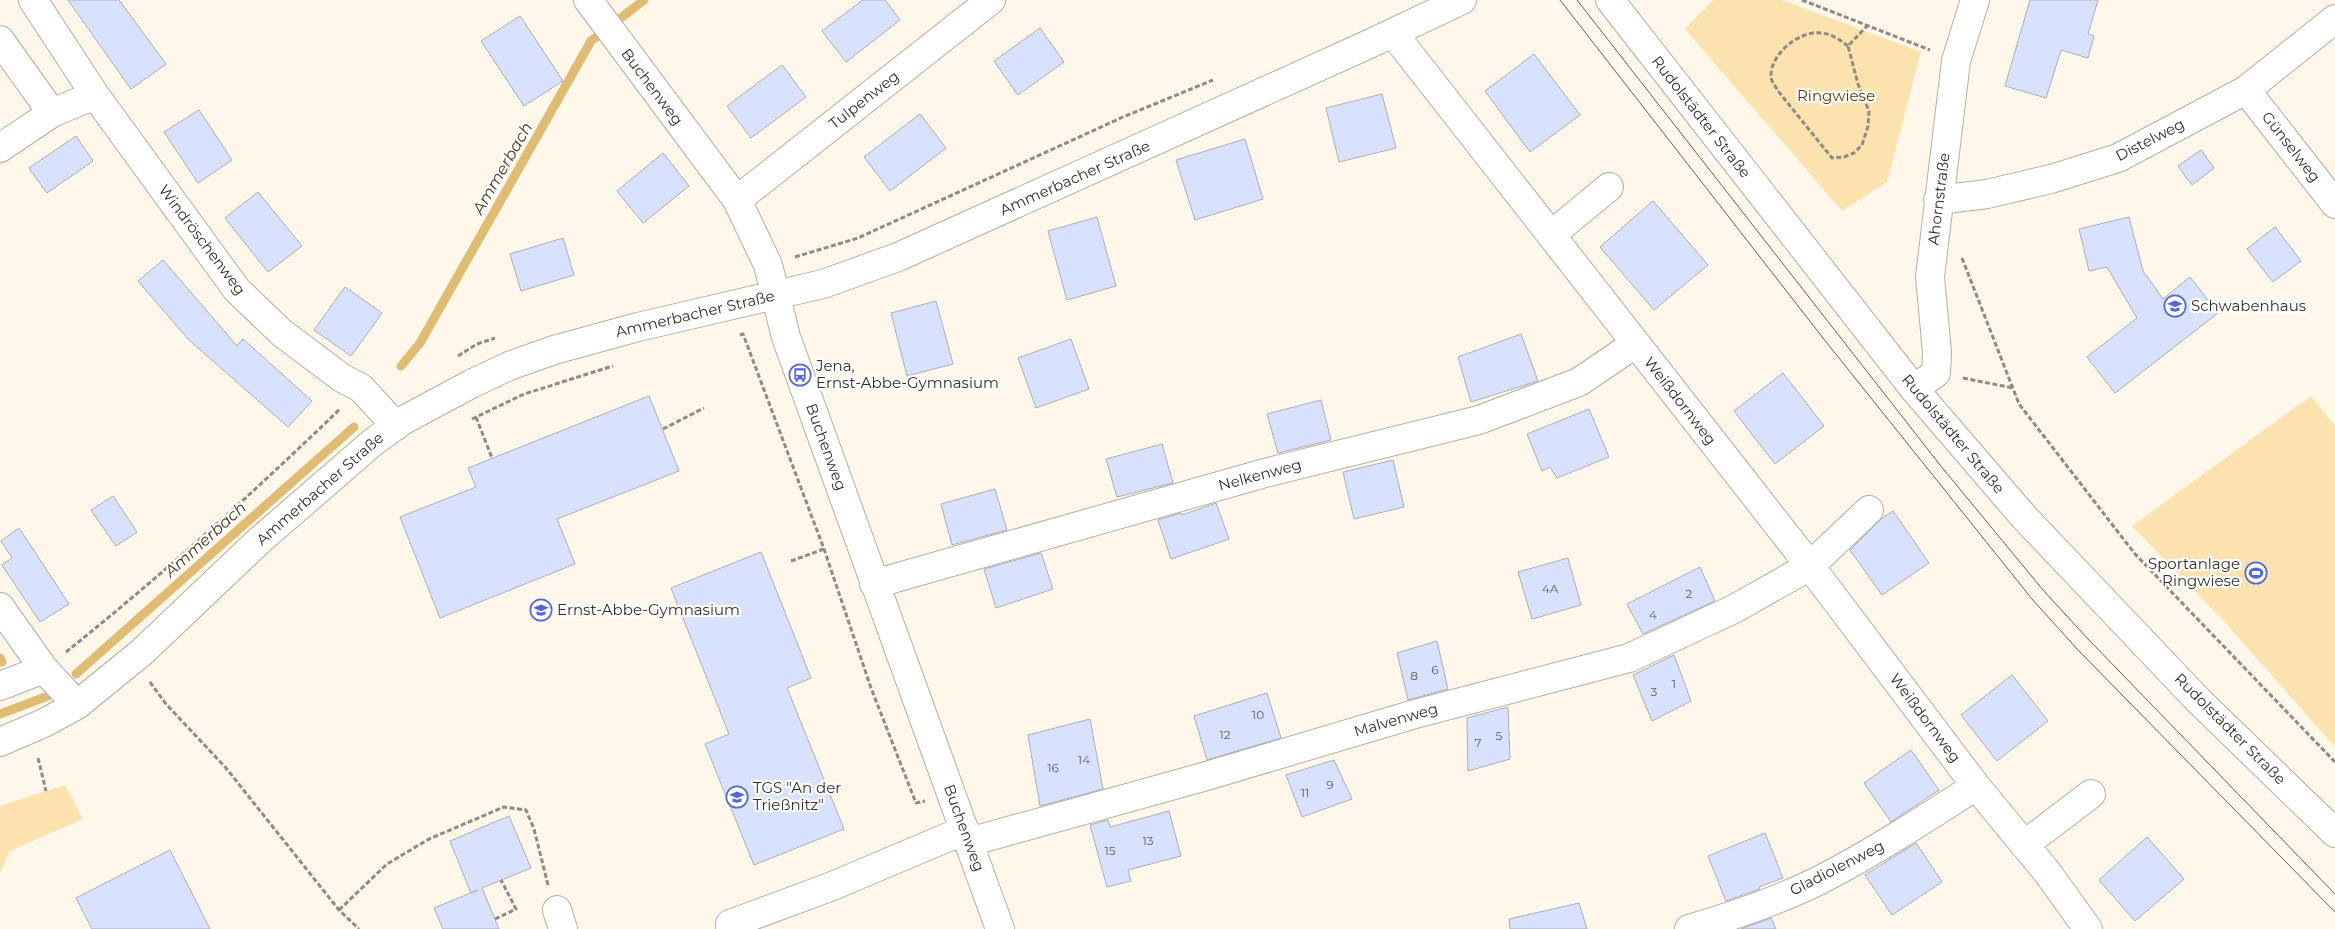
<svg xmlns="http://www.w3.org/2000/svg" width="2335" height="929" viewBox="0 0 2335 929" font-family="Montserrat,sans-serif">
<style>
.green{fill:#fbe2af}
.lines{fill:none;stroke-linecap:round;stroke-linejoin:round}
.stream{stroke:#e0bc73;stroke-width:9}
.building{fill:#d8e1fe;stroke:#a9adba}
.minor-casing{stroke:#b5afa1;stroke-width:30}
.major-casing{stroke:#b5afa1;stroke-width:30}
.path{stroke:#908b82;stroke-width:3;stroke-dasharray:5 2.5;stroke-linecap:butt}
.minor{stroke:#fff;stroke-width:28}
.major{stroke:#fff;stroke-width:28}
.tram{stroke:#66635b;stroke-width:1}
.labels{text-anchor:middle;stroke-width:4.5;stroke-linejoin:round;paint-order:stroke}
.number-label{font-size:12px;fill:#5b5c5f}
.street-label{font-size:15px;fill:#312f2a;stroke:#fff}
.park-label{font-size:15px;fill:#553d00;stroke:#fff}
.poi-label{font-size:15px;fill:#312f2a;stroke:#fff;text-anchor:start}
.water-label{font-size:16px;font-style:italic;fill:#453616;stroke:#fff}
</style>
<rect width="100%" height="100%" fill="#fff8ea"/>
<path class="green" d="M 1713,0 L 1782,0 L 1921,52 L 1887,182 L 1842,211 L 1685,29 Z
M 2311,396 L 2335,426 L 2335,747 L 2222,619 L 2132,526 Z
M 65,785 L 83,819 L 10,851 L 0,873 L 0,806 Z"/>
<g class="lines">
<path class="stream" d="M 401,366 L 420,343 L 591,41 L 644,0
M 0,658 L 2,662
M 76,674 L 354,427
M 0,714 L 48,696"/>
</g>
<path class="building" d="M 68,0 L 119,0 L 166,64 L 131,89 Z
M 863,0 L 885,0 L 900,20 L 846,62 L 822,31 Z
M 2030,0 L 2098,0 L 2088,34 L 2094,36 L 2088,58 L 2061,50 L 2046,98 L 2005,86 Z
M 520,16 L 563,81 L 524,106 L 481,41 Z
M 1040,28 L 1064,62 L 1018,95 L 994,61 Z
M 1534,54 L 1580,115 L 1530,152 L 1485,91 Z
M 782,65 L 806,97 L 751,138 L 727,106 Z
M 1382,94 L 1396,148 L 1339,162 L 1326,108 Z
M 199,110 L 232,160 L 198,183 L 164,132 Z
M 920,114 L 946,148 L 890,191 L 864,157 Z
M 76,136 L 93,161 L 47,193 L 29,168 Z
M 1245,139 L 1263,199 L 1195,220 L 1176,160 Z
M 2201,150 L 2214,168 L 2192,185 L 2178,166 Z
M 663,153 L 689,186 L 643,223 L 617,191 Z
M 258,192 L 302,246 L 268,272 L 225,218 Z
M 1653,201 L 1708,265 L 1654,310 L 1600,247 Z
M 1097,217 L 1116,286 L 1067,300 L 1048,231 Z
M 2129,217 L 2143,271 L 2163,299 L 2190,277 L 2218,313 L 2115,393 L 2087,357 L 2137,318 L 2107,267 L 2089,271 L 2079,229 Z
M 2275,227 L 2301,261 L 2273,282 L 2247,249 Z
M 563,238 L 574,275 L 521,291 L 510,254 Z
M 163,260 L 237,346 L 243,339 L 312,401 L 288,427 L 189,340 L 138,281 Z
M 345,287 L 382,313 L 351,356 L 314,330 Z
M 936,301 L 953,364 L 907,376 L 891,313 Z
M 1521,334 L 1538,381 L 1471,402 L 1458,357 Z
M 1071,339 L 1089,389 L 1036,408 L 1018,358 Z
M 1783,373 L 1824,426 L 1775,464 L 1734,411 Z
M 649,396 L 679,471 L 557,519 L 575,564 L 440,618 L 400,517 L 476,487 L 468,468 Z
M 1321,400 L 1331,440 L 1278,453 L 1267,414 Z
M 1589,409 L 1609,457 L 1557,478 L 1550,467 L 1542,471 L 1527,434 Z
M 1162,444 L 1173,483 L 1117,497 L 1106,459 Z
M 1393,460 L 1404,507 L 1354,519 L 1343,472 Z
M 995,489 L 1007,530 L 952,545 L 941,504 Z
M 113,496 L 137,532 L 116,546 L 91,510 Z
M 1216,503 L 1229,539 L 1171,559 L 1158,520 L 1181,513 L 1182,515 Z
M 1893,511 L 1929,563 L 1882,595 L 1850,550 L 1881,519 Z
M 19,528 L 69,604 L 40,622 L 2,565 L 12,558 L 1,541 Z
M 761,552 L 811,678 L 787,688 L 844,829 L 754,865 L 705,744 L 729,734 L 671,588 Z
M 1041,553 L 1053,589 L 996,608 L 984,569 Z
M 1568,558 L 1581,605 L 1532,619 L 1518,572 Z
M 1700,567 L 1715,601 L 1643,634 L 1627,604 Z
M 1437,641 L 1448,689 L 1408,700 L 1397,653 Z
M 1674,655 L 1691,701 L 1652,721 L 1633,675 Z
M 2012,675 L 2048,721 L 1997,761 L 1961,715 Z
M 1267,693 L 1281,738 L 1207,760 L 1194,716 Z
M 1508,707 L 1510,759 L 1468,771 L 1467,718 Z
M 1090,719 L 1103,789 L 1040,806 L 1028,735 Z
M 1911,750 L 1939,790 L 1891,822 L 1864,783 Z
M 1334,760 L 1352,799 L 1302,817 L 1286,775 Z
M 1169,811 L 1181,856 L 1128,870 L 1131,881 L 1107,887 L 1090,825 L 1108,820 L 1110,827 Z
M 509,816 L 531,868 L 482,888 L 499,929 L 443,929 L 434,908 L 478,890 L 471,893 L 450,841 Z
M 1765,833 L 1783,878 L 1759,887 L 1760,889 L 1726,901 L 1708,856 Z
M 2147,837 L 2184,879 L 2135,921 L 2099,880 Z
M 1916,843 L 1942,882 L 1892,915 L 1865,875 Z
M 170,850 L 210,929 L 92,929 L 76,898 Z
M 1579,903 L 1587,929 L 1510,929 L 1509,919 Z
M 1771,918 L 1776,929 L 1741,929 L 1760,922 Z"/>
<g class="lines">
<g class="minor-casing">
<path id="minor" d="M 33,0 L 95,95 L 237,290 L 282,333 L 342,378 L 361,388 L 396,426
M 588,0 L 737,200 L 768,265 L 786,337 L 1000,929
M 1393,33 L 1810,566 L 1976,786 L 2047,872 L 2088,929
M 0,40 L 52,113
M 2246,90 L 2335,204
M 0,148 L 52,113 L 95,95
M 737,200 L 991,0
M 1938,200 L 1987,194 L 2051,179 L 2118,158 L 2246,90 L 2335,19
M 1551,235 L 1609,187
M 1914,389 L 1936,373 L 1937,352 L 1930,277 L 1956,61 L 1975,0
M 874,584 L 1265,473 L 1479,420 L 1579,382 L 1635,344
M 0,607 L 44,669 L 77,705
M 0,686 L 44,669
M 0,742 L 44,723 L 77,705 L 142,652 L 260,540 L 372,443 L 402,421 L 471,384 L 509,366 L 554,350 L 638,327 L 823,284 L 898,257 L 1367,45 L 1462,0
M 969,842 L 1203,777 L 1415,714 L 1629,658 L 1734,609 L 1810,566 L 1869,510
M 2024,845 L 2091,794
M 557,910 L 563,929
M 730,929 L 730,924 L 830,887 L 965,830
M 1689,929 C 1733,916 1778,901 1820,880 C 1874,852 1925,819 1976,786"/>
</g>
<g class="major-casing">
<path id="major" d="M 1610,0 L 1914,389 L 2024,517 L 2198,700 L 2335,833"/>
</g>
<path class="path" d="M 1802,0 L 1930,50
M 1848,46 C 1840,40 1832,34 1821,33 C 1799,30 1769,55 1771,78 C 1772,82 1776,87 1778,91 L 1832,158 L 1844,157 L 1854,153 L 1862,145 L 1868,126 L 1869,111 L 1858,84 L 1848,46 L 1868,25
M 795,257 L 858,238 L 1123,117 L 1213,80
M 1962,258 L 2019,404 L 2135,554 L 2335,762
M 740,335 L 743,334 L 824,549 L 871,688 L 916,803 L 925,801
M 458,356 L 477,344 L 495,338
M 1963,378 L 2013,388
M 476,417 L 492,458
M 472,419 L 524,394 L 613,366
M 663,429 L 704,408
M 791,561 L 824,549
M 66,652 C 161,576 252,494 340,409
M 150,682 L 166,704 L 226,768 L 339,910 L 359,929
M 38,758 L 46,791
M 339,910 L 387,864 L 429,839 L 504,807 L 526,810 L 534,829 L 548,885
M 495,919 L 516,909 L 501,880"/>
<use href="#minor" class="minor"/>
<use href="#major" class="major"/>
<path class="tram" d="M 1560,0 L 1823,338 L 2032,599 L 2078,650 L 2335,912
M 1577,0 L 1940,465 L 2043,590 L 2089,640 L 2335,894"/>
</g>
<defs>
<g id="school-ring" transform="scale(1.125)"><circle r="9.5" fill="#fff" stroke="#5366db" stroke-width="1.5"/><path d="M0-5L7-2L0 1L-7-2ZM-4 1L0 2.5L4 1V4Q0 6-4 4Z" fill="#5366db"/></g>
<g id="bus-ring" transform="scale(1.125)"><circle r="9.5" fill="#fff" stroke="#5366db" stroke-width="1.5"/><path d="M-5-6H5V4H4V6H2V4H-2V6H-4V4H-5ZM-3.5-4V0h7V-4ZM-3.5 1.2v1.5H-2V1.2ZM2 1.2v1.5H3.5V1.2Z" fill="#5366db"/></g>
<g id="stadium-ring" transform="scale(1.125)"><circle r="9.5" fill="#fff" stroke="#5366db" stroke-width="1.5"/><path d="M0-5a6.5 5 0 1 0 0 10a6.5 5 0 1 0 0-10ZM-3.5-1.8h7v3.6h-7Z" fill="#5366db"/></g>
</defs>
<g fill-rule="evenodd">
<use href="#school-ring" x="2175" y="306"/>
<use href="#bus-ring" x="800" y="375"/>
<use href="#stadium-ring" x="2256" y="573"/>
<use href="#school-ring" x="541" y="610"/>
<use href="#school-ring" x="737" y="797"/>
</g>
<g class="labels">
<g class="number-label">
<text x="1550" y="593">4A</text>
<text x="1689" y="598">2</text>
<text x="1653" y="619">4</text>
<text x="1435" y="674">6</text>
<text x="1414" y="680">8</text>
<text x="1674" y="688">1</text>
<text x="1654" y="696">3</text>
<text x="1258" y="719">10</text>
<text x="1225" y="739">12</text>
<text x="1499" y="740">5</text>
<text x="1478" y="747">7</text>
<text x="1084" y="764">14</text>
<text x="1053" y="772">16</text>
<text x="1330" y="789">9</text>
<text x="1305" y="797">11</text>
<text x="1148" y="845">13</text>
<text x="1110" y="855">15</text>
</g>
<g class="street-label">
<text transform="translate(652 87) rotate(53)" y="5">Buchenweg</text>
<text transform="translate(864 100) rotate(-38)" y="5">Tulpenweg</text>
<text transform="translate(1701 117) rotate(52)" y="5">Rudolstädter Straße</text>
<text transform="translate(2150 140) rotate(-27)" y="5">Distelweg</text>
<text transform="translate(2291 147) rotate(52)" y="5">Günselweg</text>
<text transform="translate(1075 178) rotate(-24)" y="5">Ammerbacher Straße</text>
<text transform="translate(1939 199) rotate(-83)" y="5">Ahornstraße</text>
<text transform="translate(202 240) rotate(53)" y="5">Windröschenweg</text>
<text transform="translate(695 314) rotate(-13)" y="5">Ammerbacher Straße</text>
<text transform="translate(1680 401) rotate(52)" y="5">Weißdornweg</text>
<text transform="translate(1953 434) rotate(50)" y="5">Rudolstädter Straße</text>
<text transform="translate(826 447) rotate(70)" y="5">Buchenweg</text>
<text transform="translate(1260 475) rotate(-15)" y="5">Nelkenweg</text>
<text transform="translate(320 489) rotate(-41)" y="5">Ammerbacher Straße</text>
<text transform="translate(1925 718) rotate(53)" y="5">Weißdornweg</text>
<text transform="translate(1396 720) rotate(-16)" y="5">Malvenweg</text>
<text transform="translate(2230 729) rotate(45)" y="5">Rudolstädter Straße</text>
<text transform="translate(964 828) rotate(70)" y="5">Buchenweg</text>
<text transform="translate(1837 868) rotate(-27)" y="5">Gladiolenweg</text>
</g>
<g class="park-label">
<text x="1836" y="101">Ringwiese</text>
</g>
<g class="poi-label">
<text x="2191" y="311">Schwabenhaus</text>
<text x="816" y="371">Jena,<tspan x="816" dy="17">Ernst-Abbe-Gymnasium</tspan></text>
<text x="2240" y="569" text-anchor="end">Sportanlage<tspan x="2240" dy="17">Ringwiese</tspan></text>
<text x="557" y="615">Ernst-Abbe-Gymnasium</text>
<text x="753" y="793">TGS "An der<tspan x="753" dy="17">Trießnitz"</tspan></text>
</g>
<g class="water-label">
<text transform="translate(502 168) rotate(-60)" y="6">Ammerbach</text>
<text transform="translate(205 539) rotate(-42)" y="6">Ammerbach</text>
</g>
</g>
</svg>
